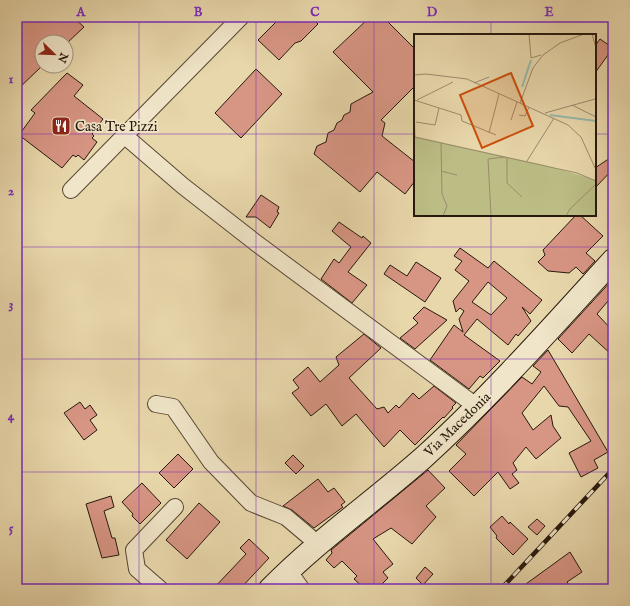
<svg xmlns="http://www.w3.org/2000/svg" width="630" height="606" viewBox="0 0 630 606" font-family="'IM FELL English',serif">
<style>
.building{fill:#d79583;stroke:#27190d;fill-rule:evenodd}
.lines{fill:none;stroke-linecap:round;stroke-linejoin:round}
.minor-casing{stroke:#574834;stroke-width:18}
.tertiary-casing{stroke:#574834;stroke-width:22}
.secondary-casing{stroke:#27190d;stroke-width:24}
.minor{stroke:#f0e5c8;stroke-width:16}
.tertiary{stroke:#f0e5c8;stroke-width:20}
.secondary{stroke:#f0e5c8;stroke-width:22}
.rail-casing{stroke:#27190d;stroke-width:4.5}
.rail{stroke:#f0e5c8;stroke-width:3;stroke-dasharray:9;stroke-linecap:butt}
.grid{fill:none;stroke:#7b2cbf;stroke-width:1;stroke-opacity:0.55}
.labels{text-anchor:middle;stroke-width:3.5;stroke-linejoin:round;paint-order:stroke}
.poi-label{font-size:14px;fill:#27190d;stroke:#f0e5c8;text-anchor:start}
.street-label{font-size:14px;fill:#27190d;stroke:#f0e5c8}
.inset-river{fill:none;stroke:#97b9ac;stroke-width:2}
.inset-road{fill:none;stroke:#9b8b6c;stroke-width:1}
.view{fill:#cb4f0c;fill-opacity:0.15;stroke:#cb4f0c;stroke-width:2}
.inset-edge{fill:none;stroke:#27190d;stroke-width:2}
.neatline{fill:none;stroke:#7b2cbf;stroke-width:1.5}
.grid-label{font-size:13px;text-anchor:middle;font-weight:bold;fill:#7b2cbf}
</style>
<rect width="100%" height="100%" fill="#e8d7ab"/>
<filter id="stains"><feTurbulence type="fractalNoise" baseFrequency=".005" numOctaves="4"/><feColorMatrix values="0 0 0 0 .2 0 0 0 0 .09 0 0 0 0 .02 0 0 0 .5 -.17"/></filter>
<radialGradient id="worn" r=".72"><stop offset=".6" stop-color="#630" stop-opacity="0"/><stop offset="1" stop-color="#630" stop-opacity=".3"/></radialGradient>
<path class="building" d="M 17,17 L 73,17 L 84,27 L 66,44 L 66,42 L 42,42 L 42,66 L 17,90 Z
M 281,17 L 311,17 L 318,24 L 301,41 L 295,43 L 279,60 L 258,40 Z
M 370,17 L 383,17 L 415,49 L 415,86 L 381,120 L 385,123 L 382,136 L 415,162 L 415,181 L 405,194 L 377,172 L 360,192 L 314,154 L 317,146 L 326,142 L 328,133 L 334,130 L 337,123 L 342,120 L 344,115 L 350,112 L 351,104 L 373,92 L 333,52 Z
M 600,39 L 613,48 L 595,73 L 595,46 Z
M 256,69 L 282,94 L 241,138 L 215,113 Z
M 67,73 L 83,85 L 74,96 L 103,119 L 92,134 L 94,136 L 92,138 L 97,142 L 84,160 L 78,155 L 76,157 L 73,155 L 62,168 L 19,135 L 35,113 L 31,110 Z
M 613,156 L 613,169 L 595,188 L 595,168 Z
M 261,195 L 279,207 L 277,212 L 279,213 L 270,228 L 256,217 L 246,217 Z
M 576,215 L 580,215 L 603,236 L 586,253 L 595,261 L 583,274 L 576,267 L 569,273 L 548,271 L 538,262 L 545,255 L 543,250 Z
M 339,222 L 362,238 L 363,236 L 371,243 L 348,272 L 367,285 L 352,303 L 321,279 L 334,259 L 339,263 L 351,247 L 332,231 Z
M 460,248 L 488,268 L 494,261 L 542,300 L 530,314 L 522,307 L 531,321 L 518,336 L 516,334 L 508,345 L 477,319 L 464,335 L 500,361 L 483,378 L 480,376 L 469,389 L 430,360 L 454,325 L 463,332 L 459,319 L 464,311 L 460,308 L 456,312 L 453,301 L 469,281 L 455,270 L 462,261 L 454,256 ZM 488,282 L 507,298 L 491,315 L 472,302 Z
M 416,262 L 441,278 L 425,302 L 384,274 L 390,265 L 407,276 Z
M 613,279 L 613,295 L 597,314 L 613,331 L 613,356 L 589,334 L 572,353 L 558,339 Z
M 424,307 L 447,320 L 415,349 L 400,338 L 418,323 L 413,318 Z
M 364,334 L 381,348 L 349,378 L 377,409 L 384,407 L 388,413 L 396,405 L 399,408 L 413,393 L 419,399 L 434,386 L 456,403 L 452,407 L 453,408 L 444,418 L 443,417 L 415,445 L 400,430 L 384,447 L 356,414 L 342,426 L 326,404 L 311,416 L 292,393 L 299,388 L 293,380 L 308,367 L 320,382 L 339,365 L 336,357 Z
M 548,350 L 608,452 L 594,460 L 598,468 L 581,477 L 569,453 L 591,441 L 568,407 L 559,406 L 544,386 L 522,413 L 533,430 L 551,415 L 553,426 L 561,438 L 536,459 L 526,447 L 513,463 L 517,470 L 512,474 L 519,483 L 510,489 L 498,472 L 474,496 L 449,471 L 466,454 L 456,445 L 522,377 L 532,384 L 541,372 L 533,366 Z
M 80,402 L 85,409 L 90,405 L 97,415 L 90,420 L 97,430 L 84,440 L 64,413 Z
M 178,454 L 193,469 L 174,488 L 159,473 Z
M 293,455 L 304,466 L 296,474 L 285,463 Z
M 428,470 L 445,488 L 426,506 L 436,517 L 412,544 L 391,528 L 373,539 L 393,564 L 383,572 L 388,578 L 377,589 L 365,589 L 354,579 L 357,576 L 342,561 L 334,568 L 326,560 L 332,553 L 331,550 Z
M 318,479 L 328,492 L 334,488 L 345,502 L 341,505 L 343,507 L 314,528 L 292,510 L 283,506 Z
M 142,483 L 161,503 L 140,524 L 132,516 L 133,514 L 122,502 Z
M 111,496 L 114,507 L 104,511 L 112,538 L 115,538 L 119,555 L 102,558 L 86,504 Z
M 199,503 L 220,522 L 187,559 L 166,540 Z
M 502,516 L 509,524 L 510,522 L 528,539 L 513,555 L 496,538 L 497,536 L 490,527 Z
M 537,519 L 545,526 L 537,535 L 528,527 Z
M 249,539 L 269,558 L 240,589 L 213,589 L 246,554 L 240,548 Z
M 570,552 L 582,572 L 567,582 L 569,585 L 564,589 L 519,589 Z
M 425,567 L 433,574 L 423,585 L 416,578 Z"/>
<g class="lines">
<g class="minor-casing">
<path id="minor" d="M 125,136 L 183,186 L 256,243 L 476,406
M 71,190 L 241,17
M 156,404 L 173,407 L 211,462 L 251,503 L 286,517 L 318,544
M 160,589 L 137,569 L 134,550 L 175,507"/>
</g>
<g class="tertiary-casing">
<path id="tertiary" d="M 287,572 L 299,589"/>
</g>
<g class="secondary-casing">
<path id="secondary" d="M 270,589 C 318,540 373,502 424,457 C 491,396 552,327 613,260"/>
</g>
<use href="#minor" class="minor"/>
<use href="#tertiary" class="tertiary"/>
<use href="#secondary" class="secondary"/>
<g class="rail-casing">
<path id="rail" d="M 501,589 L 613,469"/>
</g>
<use href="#rail" class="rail"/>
</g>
<path class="grid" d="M 139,17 L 139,589M 256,17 L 256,589M 374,17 L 374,589M 491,17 L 491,35M 17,134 L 415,134M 595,134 L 613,134M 491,215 L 491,589M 17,247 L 613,247M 17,359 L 613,359M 17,472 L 613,472"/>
<defs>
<g id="restaurant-square" transform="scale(1)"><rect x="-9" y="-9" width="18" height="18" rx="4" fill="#8f2418" stroke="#f0e5c8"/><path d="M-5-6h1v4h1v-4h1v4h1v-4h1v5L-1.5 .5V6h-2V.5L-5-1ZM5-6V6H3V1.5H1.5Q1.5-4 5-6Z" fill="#fff"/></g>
</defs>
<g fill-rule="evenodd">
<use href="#restaurant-square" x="61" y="126"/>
</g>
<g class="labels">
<g class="poi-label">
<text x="75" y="131">Casa Tre Pizzi</text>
</g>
<g class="street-label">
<text transform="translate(457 424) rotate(-44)" y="5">Via Macedonia</text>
</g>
</g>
<g transform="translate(414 34)">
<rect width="182" height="182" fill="#e8d7ab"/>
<path d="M 0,102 L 130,131 L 182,146 L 182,182 L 0,182 Z" fill="#bbbd85"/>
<path class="inset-river" d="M 108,53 L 117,26M 136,81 L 182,87"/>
<path class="inset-road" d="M 115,0 L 117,24 L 127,21M 178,0 L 182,14M 0,41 L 12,40 L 53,45 L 154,91 L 167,103 L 182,136M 60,49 L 75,43M 0,66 L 47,81 L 48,87 L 82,101M 3,66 L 39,48M 106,69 L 119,34 L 129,21 L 146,9 L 170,0M 158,71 L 182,83M 0,77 L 1,103M 131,79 L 181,65M 105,81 L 111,82 L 115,73M 97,86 L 103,68M 2,88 L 21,91 L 25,74M 75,99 L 85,60M 0,103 L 163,139 L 182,147M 27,109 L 28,160 L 33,172 L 29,182M 93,123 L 93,149 L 108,163M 113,127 L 140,84M 27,137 L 43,141M 77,182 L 74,125 L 91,123M 152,182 L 156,175 L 182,150"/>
<path class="view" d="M 97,39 L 119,92 L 68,114 L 46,61 Z"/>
<rect width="182" height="182" class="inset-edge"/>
</g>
<rect width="630" height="606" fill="none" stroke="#e8d7ab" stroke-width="44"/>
<g transform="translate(54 54) rotate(113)"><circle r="19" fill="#f0e5c8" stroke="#a0937d"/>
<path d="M0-3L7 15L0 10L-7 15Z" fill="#8f2418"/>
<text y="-6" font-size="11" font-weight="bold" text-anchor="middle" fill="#27190d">N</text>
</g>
<rect x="22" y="22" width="586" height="562" class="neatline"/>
<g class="grid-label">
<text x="81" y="16">A</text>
<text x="198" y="16">B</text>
<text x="315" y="16">C</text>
<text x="432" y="16">D</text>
<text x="549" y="16">E</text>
<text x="11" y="83">1</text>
<text x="11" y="195">2</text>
<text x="11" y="308">3</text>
<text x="11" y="420">4</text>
<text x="11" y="532">5</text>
</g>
<rect width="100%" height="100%" filter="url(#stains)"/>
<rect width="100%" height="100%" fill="url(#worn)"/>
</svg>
